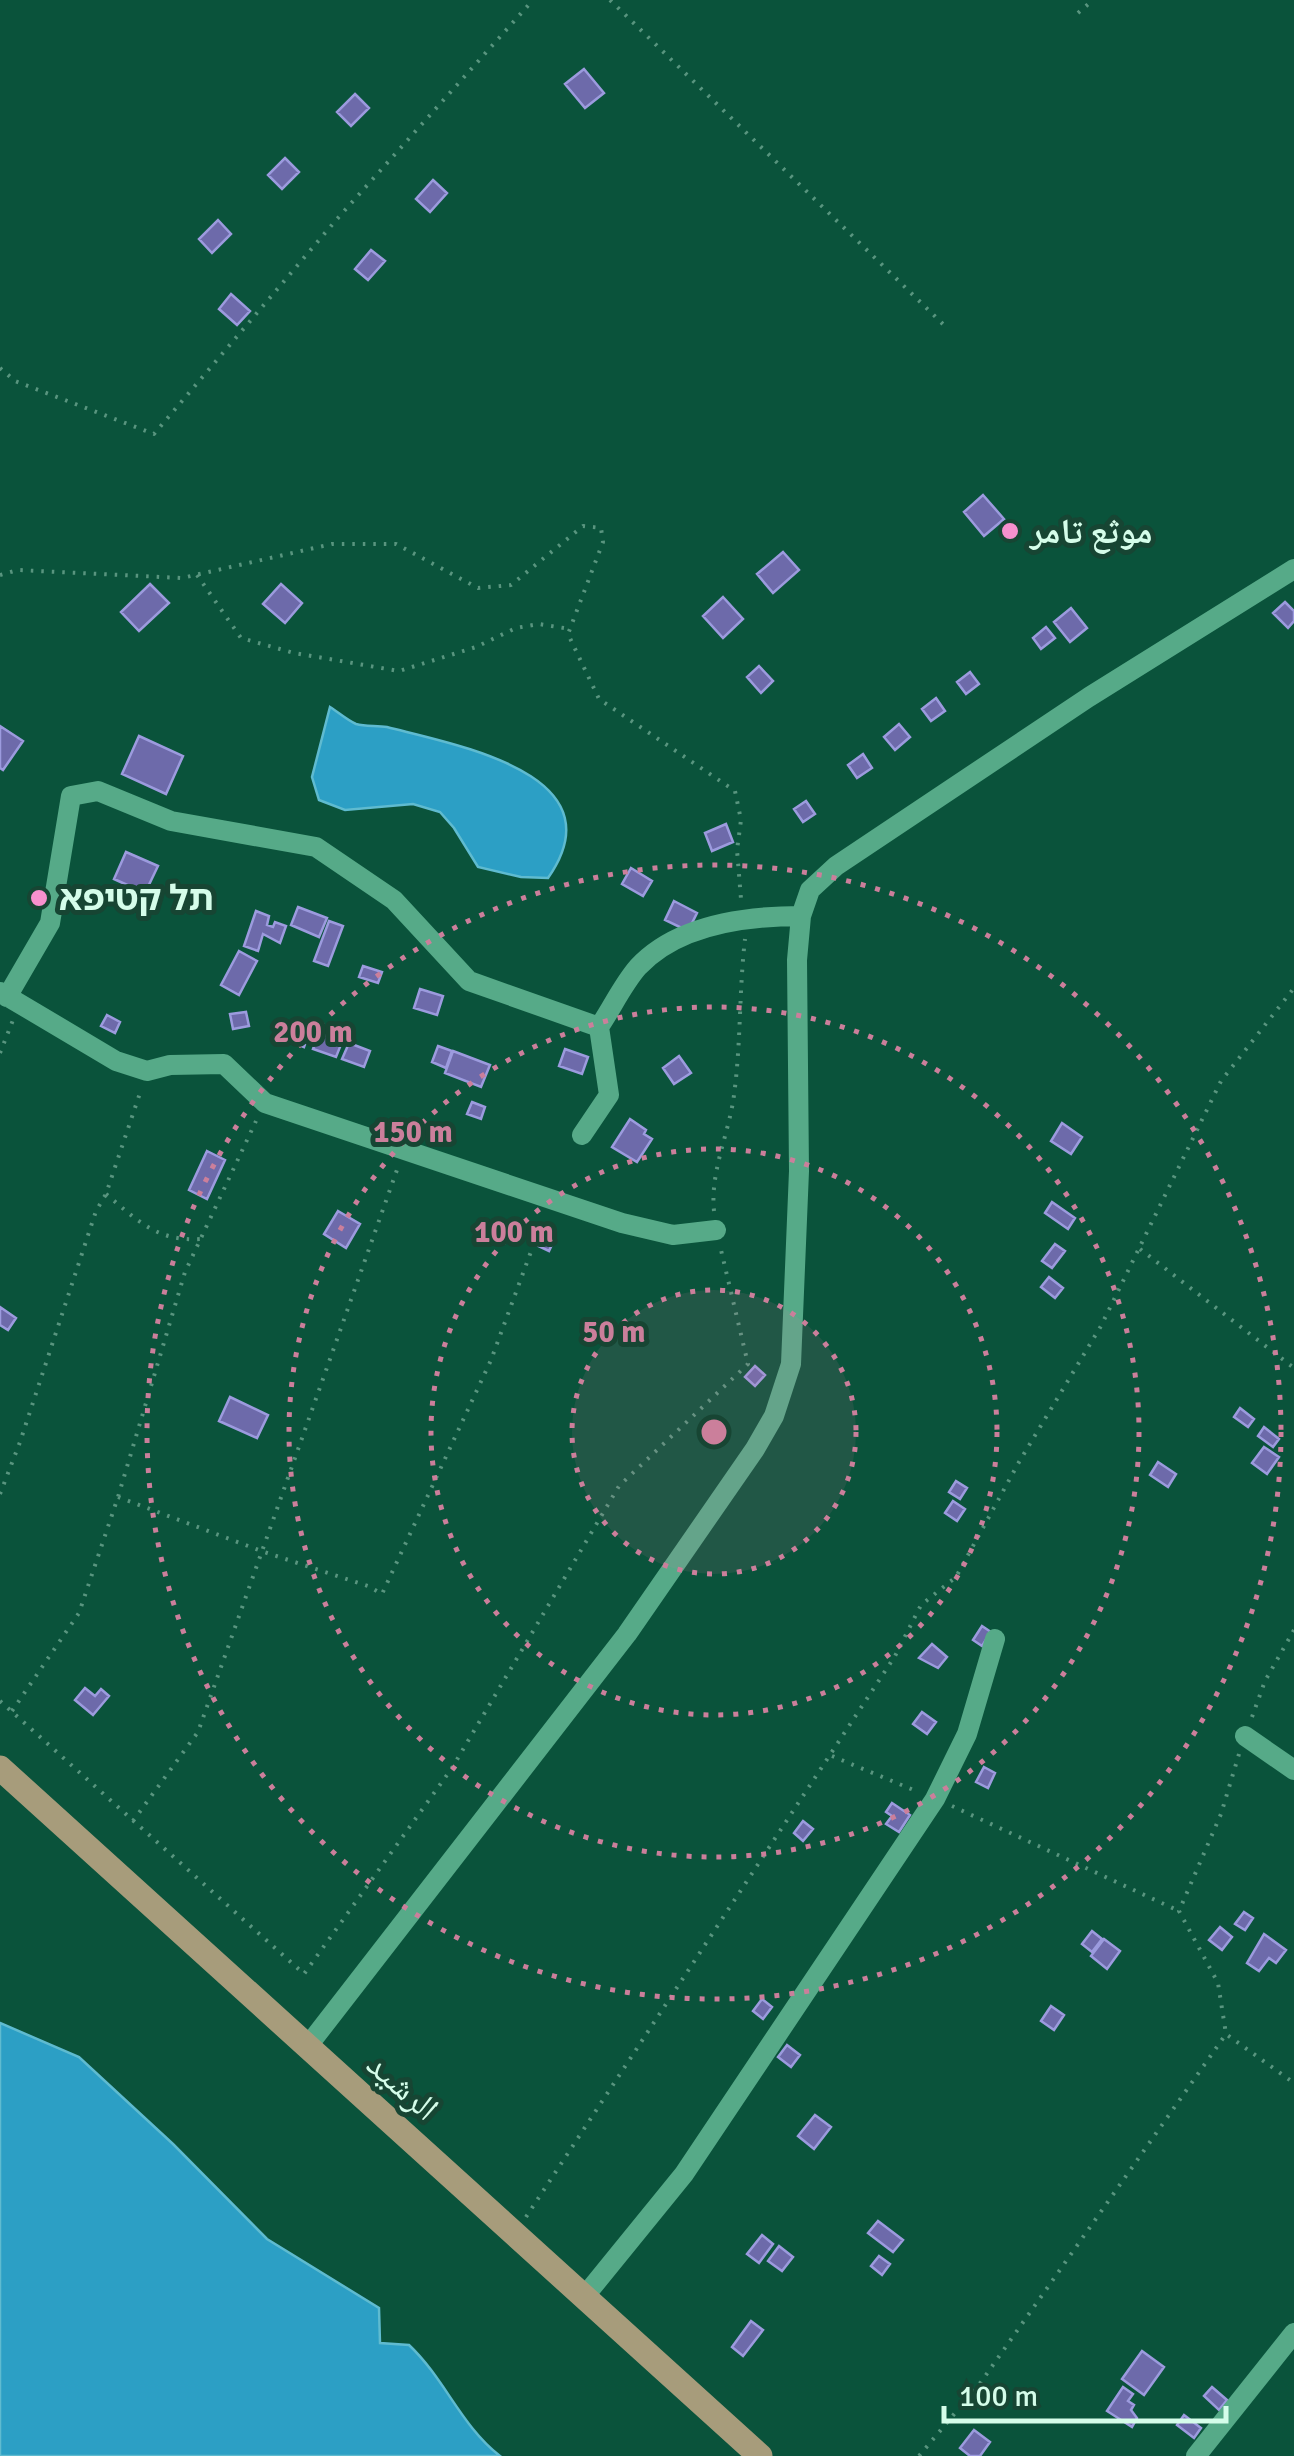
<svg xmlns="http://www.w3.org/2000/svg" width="1294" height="2456" viewBox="0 0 1294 2456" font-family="Signika,'Noto Naskh Arabic','Noto Sans Hebrew',sans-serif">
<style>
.water{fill:#2c9fc5;stroke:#5fbbd0;stroke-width:2.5}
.building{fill:#6d6aaa;stroke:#9c9bde;stroke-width:2.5}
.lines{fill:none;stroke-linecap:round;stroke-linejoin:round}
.path{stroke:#59957f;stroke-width:4;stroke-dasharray:2.5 8;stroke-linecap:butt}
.minor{stroke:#56aa88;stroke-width:20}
.major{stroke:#a79c7b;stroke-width:25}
.ring{fill:none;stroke:#cb7f9b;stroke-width:5;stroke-dasharray:5 10}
.poi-dot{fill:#f790cd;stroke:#174533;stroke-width:4}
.labels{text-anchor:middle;stroke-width:10;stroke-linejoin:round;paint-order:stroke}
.poi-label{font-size:35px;font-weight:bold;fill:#d5fdea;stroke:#174533;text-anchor:start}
.street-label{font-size:35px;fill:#d5fdea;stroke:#174533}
.centre{fill:#cb7f9b;stroke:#174533;stroke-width:5}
.ring-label{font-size:30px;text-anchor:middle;font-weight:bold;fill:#cb7f9b;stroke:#174533;stroke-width:10;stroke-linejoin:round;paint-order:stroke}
</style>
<rect width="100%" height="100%" fill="#0a533b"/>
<path class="water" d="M 330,707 C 338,712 347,720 356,724 C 366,727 377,725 387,727 C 456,745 621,774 548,878 L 521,877 L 478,867 L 454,828 L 440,812 L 413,804 L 345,810 L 319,800 L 312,777 Z
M 0,2023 L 79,2057 L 173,2144 L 267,2239 L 379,2308 L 380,2343 L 409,2345 C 445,2379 461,2426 500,2456 L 0,2456 Z"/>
<path class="building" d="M 584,69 L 604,93 L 585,108 L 565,84 Z
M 355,94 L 369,108 L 351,126 L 337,112 Z
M 285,158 L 299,172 L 282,189 L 268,175 Z
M 433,180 L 447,193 L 430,212 L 416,199 Z
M 218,220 L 231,234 L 212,253 L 199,239 Z
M 371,250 L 385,261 L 368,280 L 355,269 Z
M 231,294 L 250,311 L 237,325 L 219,309 Z
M 983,495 L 1004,519 L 984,536 L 964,512 Z
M 783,552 L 799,570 L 773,593 L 757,574 Z
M 150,584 L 169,603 L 139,631 L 121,612 Z
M 281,584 L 302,603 L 285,623 L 263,604 Z
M 723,597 L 743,619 L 723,638 L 703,616 Z
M 1285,602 L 1294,611 L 1294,621 L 1288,628 L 1273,613 Z
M 1071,608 L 1087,628 L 1070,642 L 1054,622 Z
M 1046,627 L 1055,638 L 1041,649 L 1033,638 Z
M 759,666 L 773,681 L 761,693 L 747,677 Z
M 970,672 L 979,684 L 966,694 L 957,682 Z
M 936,698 L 945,711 L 931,721 L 922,709 Z
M 899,724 L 910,737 L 895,750 L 884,737 Z
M 0,726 L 23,741 L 3,770 L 0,768 Z
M 139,736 L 183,756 L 166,794 L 122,774 Z
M 863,754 L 872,768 L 857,778 L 848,765 Z
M 806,801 L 815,814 L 803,822 L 794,809 Z
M 726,824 L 733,842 L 712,851 L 705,833 Z
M 126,852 L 158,866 L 145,893 L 114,879 Z
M 631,868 L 652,881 L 643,896 L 622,884 Z
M 674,901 L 697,913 L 688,931 L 665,920 Z
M 298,907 L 327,918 L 319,937 L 291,925 Z
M 256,911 L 269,916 L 267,925 L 273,927 L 275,922 L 286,926 L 280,943 L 263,934 L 258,951 L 244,946 Z
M 329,921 L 343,926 L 328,966 L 314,961 Z
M 239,951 L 257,961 L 239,995 L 221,985 Z
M 363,966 L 382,972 L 378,983 L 359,977 Z
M 420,989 L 443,996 L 437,1015 L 414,1008 Z
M 246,1012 L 249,1026 L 233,1029 L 230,1014 Z
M 107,1015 L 120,1022 L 115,1033 L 101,1026 Z
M 290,1023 L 310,1030 L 304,1047 L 284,1039 Z
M 319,1033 L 342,1042 L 336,1057 L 313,1049 Z
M 349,1043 L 370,1051 L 364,1067 L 342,1059 Z
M 438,1046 L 452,1051 L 446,1068 L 432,1062 Z
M 565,1049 L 588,1057 L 582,1074 L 559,1066 Z
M 453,1051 L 490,1065 L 481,1087 L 445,1073 Z
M 679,1056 L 691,1073 L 674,1084 L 663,1068 Z
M 472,1102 L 485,1107 L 481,1119 L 467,1114 Z
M 630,1119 L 646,1130 L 644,1134 L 652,1139 L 637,1162 L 612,1147 Z
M 1062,1123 L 1082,1137 L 1071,1154 L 1051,1141 Z
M 207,1151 L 225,1160 L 207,1199 L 189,1190 Z
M 1052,1202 L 1075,1218 L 1068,1229 L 1045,1213 Z
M 338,1211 L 360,1224 L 346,1248 L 324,1234 Z
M 542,1232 L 555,1238 L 549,1251 L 536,1245 Z
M 1055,1244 L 1065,1251 L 1052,1268 L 1042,1261 Z
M 1049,1277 L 1063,1288 L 1055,1298 L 1041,1287 Z
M 0,1307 L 16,1318 L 8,1330 L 0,1325 Z
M 755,1366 L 765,1375 L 755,1386 L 745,1377 Z
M 230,1397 L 268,1415 L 257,1438 L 219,1421 Z
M 1240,1408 L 1254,1419 L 1248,1427 L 1234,1417 Z
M 1264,1427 L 1279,1439 L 1273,1447 L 1258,1436 Z
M 1264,1447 L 1279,1457 L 1267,1474 L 1252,1463 Z
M 1158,1462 L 1176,1474 L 1168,1487 L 1150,1475 Z
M 956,1481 L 967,1488 L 960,1499 L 949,1492 Z
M 953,1501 L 965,1509 L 957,1521 L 945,1513 Z
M 982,1626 L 991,1632 L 982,1646 L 973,1640 Z
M 932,1644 L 947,1657 L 938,1668 L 919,1658 Z
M 85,1688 L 95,1696 L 101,1689 L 109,1696 L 93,1715 L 75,1700 Z
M 922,1712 L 936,1722 L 927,1734 L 913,1724 Z
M 984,1767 L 995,1773 L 988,1788 L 976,1782 Z
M 892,1803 L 910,1815 L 899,1832 L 886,1824 L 892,1816 L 886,1812 Z
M 803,1821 L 813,1829 L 803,1841 L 794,1833 Z
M 1244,1912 L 1253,1918 L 1245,1930 L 1235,1924 Z
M 1220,1927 L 1232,1937 L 1222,1950 L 1209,1940 Z
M 1092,1931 L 1102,1939 L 1092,1952 L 1082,1944 Z
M 1264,1934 L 1286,1950 L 1276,1963 L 1269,1958 L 1259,1971 L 1247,1963 Z
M 1104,1939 L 1120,1951 L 1107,1969 L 1091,1956 Z
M 762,1999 L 772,2007 L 763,2019 L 753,2011 Z
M 1051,2006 L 1064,2015 L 1054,2030 L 1041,2021 Z
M 787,2045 L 800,2055 L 791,2067 L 778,2057 Z
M 815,2115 L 831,2127 L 814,2149 L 798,2136 Z
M 878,2221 L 903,2240 L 893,2252 L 868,2233 Z
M 762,2235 L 773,2244 L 759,2263 L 747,2254 Z
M 779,2246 L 793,2257 L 782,2271 L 768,2261 Z
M 879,2256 L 890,2264 L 882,2275 L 871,2266 Z
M 751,2321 L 763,2330 L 743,2356 L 732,2347 Z
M 1142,2351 L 1164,2367 L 1144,2395 L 1122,2379 Z
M 1123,2387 L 1133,2394 L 1128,2401 L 1134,2405 L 1131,2410 L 1137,2418 L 1132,2427 L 1107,2411 Z
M 1212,2387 L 1227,2400 L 1219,2410 L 1204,2396 Z
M 1184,2415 L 1201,2428 L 1194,2438 L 1177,2425 Z
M 974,2430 L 990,2442 L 980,2456 L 970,2456 L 960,2448 Z"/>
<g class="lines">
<path class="path" d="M 610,0 L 948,329
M 1078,13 L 1093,0
M 0,368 L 15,381 L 154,434 L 337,219 L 533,0
M 0,575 L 18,570 L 182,578 L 332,544 L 396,544 L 478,588 L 511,585 L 583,526 L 601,528 L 603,542 L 568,634 L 599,699 L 735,791 L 741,820 L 737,850 L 741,899
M 197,575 L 241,638 L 294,653 L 399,671 L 476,647 L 516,628 L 539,624 L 570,629
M 0,1053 L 13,1020
M 106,1194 C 137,1220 157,1242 201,1239
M 714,1211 C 710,1171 729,1134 734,1095 C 741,1044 739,991 745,939
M 1140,1249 L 1294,1368
M 0,1494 L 20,1442 L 96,1211 L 106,1194 L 141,1090
M 118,1497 L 264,1552 L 368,1586 L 382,1594 L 491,1360 L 543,1219
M 0,1701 L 304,1974 L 452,1768 L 619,1486 L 748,1364 L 721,1250
M 12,1711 L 79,1613 L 118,1497 L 185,1272 L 256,1121
M 1252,1717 L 1265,1681 L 1294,1630
M 1239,1754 L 1221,1814 L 1179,1911 L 1218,1983 L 1226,2034 L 1294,2083
M 832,1756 L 916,1791
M 952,1806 L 1179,1911
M 133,1821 L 198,1732 L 398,1167
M 526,2217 L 895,1656 L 921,1605 L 956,1577 L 1019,1462 L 1101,1326 L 1221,1081 L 1294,988
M 919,2456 L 981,2382 L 1226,2034"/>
<path class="minor" d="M 0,992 L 116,1061 L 147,1071 L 170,1065 L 224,1064 L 265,1103 L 622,1223 L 673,1235 L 716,1230
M 7,997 L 50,923 L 71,796 L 98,791 L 171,821 L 316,847 L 394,900 L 469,981 L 599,1027
M 582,1135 L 609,1095 L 599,1027 C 612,1008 623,984 638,967 C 677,925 746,916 801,916
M 1245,1736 L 1294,1770
M 307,2047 L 627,1634 L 755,1449 L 774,1416 L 791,1364 L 799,1171 L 797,960 L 801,916 L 810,890 L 836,866 L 1089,697 L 1294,569
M 584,2297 L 684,2174 L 935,1799 L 967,1734 L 995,1639
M 1196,2456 L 1294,2333"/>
<path class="major" d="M 0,1768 L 760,2456"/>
</g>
<circle cx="714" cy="1432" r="142" fill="#cb7f9b" fill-opacity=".12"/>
<g class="ring">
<circle cx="714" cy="1432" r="142"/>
<circle cx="714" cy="1432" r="283"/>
<circle cx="714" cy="1432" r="425"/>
<circle cx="714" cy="1432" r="567"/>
</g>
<g class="poi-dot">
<circle cx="1010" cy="531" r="10"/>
<circle cx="39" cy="898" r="10"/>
</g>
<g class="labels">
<g class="poi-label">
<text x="1030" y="543">موثع تامر</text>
<text x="59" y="910">תל קטיפא</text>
</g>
<g class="street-label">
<text transform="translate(403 2086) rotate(42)" y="12">الرشيد</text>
</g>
</g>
<circle cx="714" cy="1432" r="15" class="centre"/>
<g class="ring-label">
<text x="313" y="1042">200 m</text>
<text x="413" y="1142">150 m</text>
<text x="514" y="1242">100 m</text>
<text x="614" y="1342">50 m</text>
</g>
<path d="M944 2406v15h282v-15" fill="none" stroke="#d5fdea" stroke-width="5"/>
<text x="959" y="2406" font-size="30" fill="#d5fdea" stroke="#174533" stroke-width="8" paint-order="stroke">100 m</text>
</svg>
